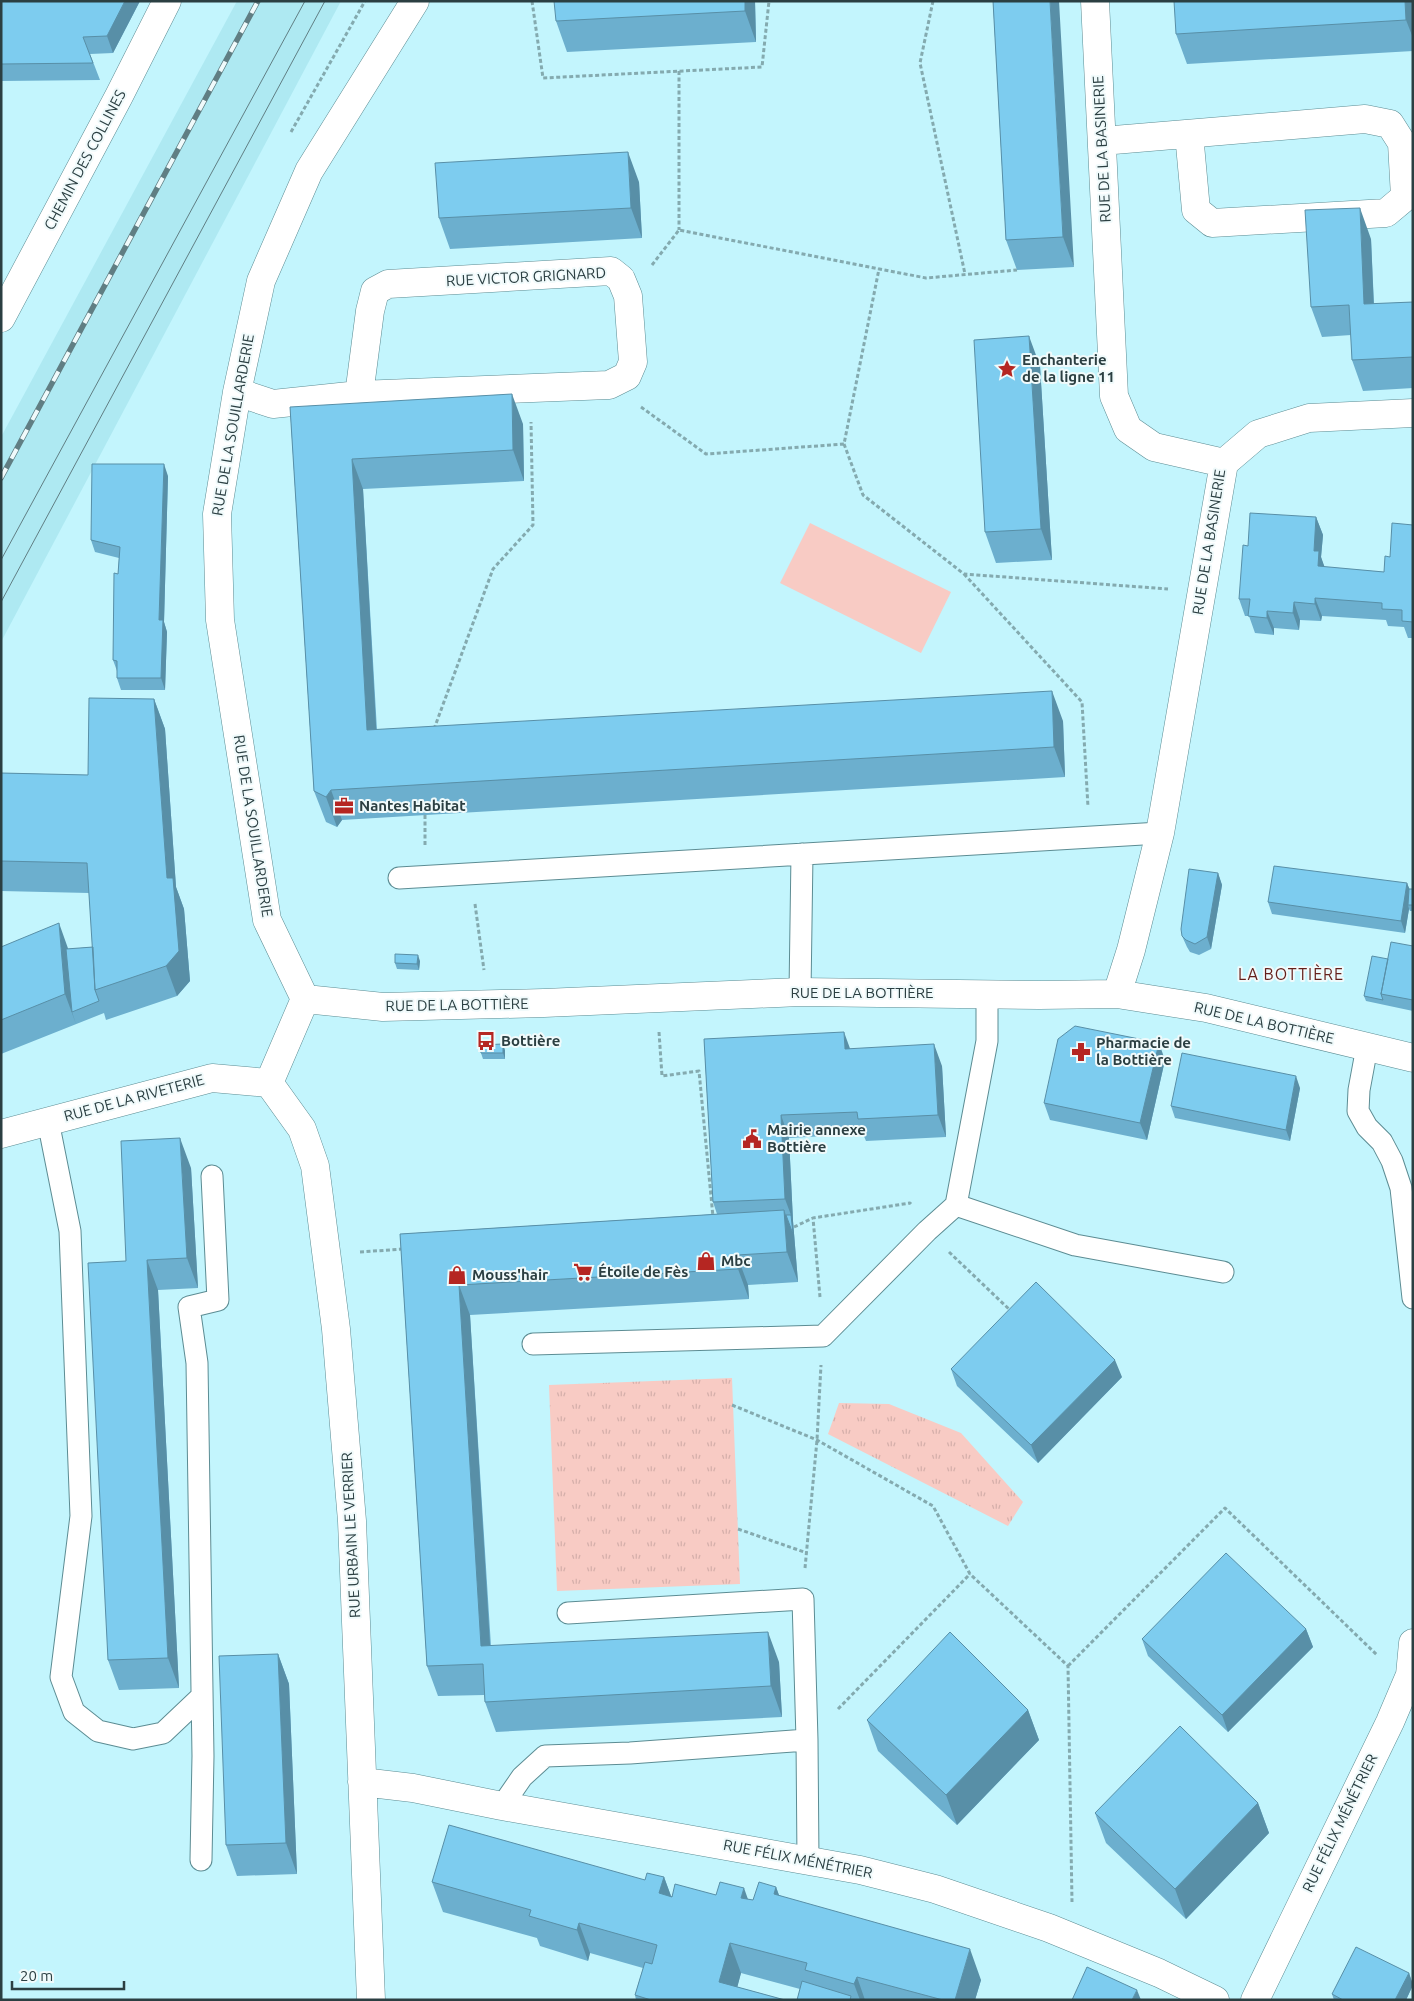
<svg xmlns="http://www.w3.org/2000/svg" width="1414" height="2001" viewBox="0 0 1414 2001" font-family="Ubuntu,sans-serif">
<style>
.built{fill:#aee9f2}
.park{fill:url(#park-tufts)}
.pitch{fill:#f8cbc4}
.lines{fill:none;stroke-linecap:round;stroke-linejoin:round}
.lane-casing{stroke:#5c8c93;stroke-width:23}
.street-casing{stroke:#5c8c93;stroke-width:29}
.path{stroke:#84aaaf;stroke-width:3;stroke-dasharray:4 2.5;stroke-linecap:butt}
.lane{stroke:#fff;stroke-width:21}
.street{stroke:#fff;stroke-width:28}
.tram{stroke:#607e83;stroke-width:1}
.rail-casing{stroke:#607e83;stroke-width:5.5}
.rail{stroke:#f0fafb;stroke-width:4;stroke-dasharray:11;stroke-linecap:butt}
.wall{fill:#6cafce}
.shaded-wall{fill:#588fa7}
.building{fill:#7dccef;stroke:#588fa7}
.labels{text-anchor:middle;stroke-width:4;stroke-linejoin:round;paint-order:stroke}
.street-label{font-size:15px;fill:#2b3f42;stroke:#f0fafb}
.poi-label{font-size:15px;font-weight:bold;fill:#2b3f42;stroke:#f0fafb;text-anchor:start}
.neighbourhood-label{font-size:16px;letter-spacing:1px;fill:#631f1a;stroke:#f0fafb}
</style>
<defs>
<pattern id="park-tufts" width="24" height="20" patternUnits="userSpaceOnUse" patternTransform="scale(1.25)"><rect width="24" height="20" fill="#f8cbc4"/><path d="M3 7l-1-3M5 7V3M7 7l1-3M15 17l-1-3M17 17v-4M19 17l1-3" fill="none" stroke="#d5afaa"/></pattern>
</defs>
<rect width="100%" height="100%" fill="#c3f5fd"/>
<path class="built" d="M 237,1 L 341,1 L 1,642 L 1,437 Z"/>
<path class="park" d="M 732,1378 L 740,1584 L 557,1591 L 549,1385 Z
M 839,1403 L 889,1404 L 961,1433 L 1023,1502 L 1008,1526 L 828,1434 Z"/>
<path class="pitch" d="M 810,523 L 951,592 L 921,653 L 780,583 Z"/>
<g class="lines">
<g class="lane-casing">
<path id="lane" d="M 399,878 L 1160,833
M 800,992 L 802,854
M 1367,1047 L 1359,1090 L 1358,1111 L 1367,1127 L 1382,1142 L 1392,1161 L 1401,1188 L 1413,1298
M 48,1121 L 70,1231 L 81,1516 L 61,1677 L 74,1712 L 98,1731 L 133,1739 L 163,1733 L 201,1697
M 956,1205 L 1075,1245 L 1223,1272
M 533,1344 L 823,1336 L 927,1231 L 956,1205 L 987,1041 L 987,994
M 568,1613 L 803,1599 L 807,1740 L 808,1860
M 502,1806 L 522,1777 L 545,1756 L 630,1753 L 807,1740
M 201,1860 L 203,1756 L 197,1363 L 189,1307 L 218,1300 L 212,1176"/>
</g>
<g class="street-casing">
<path id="street" d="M 1095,1 L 1114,396 L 1128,429 L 1154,447 L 1224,463 L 1160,833 L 1131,950 L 1117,994
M 1102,141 L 1365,119 L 1390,124 L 1402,143 L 1405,197 L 1386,213 L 1212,223 L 1196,210 L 1189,134
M 1,318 L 119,96 L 167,1
M 237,392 L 273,404 L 359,395 L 609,385 L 627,376 L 633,362 L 628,296 L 621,279 L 611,271 L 388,284 L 375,291 L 370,311 L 359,395
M 1224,463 L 1258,434 L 1309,418 L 1413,413
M 305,999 L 383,1007 L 544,1003 L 800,992 L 1039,995 L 1117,994 L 1206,1008 L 1413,1058
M 305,999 L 267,920 L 220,620 L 217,514 L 237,392 L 261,281 L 309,171 L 415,1
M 269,1083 L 302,1129 L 315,1166 L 336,1329 L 352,1521 L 371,2000
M 269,1083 L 305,999
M 1,1134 L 212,1078 L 269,1083
M 362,1782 L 413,1788 L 502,1806 L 860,1870 L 935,1889 L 1049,1928 L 1159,1973 L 1215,2000
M 1255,2000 L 1390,1722 L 1410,1675 L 1413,1643"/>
</g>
<path class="path" d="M 532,1 L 543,78 L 762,67 L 769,1
M 933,1 L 920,63 L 965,274
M 679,71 L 679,230
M 291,132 L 365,1
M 652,265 L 679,230 L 926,278 L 1017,270
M 641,407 L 706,454 L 844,444 L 879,269
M 844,444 L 863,495 L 964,574 L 1168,589
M 964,574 L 1082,702 L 1088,807
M 434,729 L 493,569 L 533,525 L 531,422
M 425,815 L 425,847
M 475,904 L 484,970
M 659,1032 L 662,1076 L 699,1071 L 713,1217
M 794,1227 L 813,1218
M 360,1252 L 404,1249
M 949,1252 L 1011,1311
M 820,1297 L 813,1218 L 910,1203 L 911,1204
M 732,1405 L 817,1440 L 933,1506 L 970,1574 L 1068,1666 L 1072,1902
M 738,1529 L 807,1553
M 805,1568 L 817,1440 L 821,1365
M 1068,1666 L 1225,1508 L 1377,1655
M 838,1709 L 970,1574"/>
<use href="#lane" class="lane"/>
<use href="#street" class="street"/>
<path class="tram" d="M 1,560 L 305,1
M 1,602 L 325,1"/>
<g class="rail-casing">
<path id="rail" d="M 1,478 L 258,1"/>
</g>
<use href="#rail" class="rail"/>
</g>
<path class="wall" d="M 1,1 L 140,1 L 113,53 L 90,54 L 100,80 L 1,81 Z
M 755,1 L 756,42 L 567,52 L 556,21 Z
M 993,1 L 1074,267 L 1017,270 L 1006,240 Z
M 1413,1 L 1413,51 L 1187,64 L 1176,34 Z
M 639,182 L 642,238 L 450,249 L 439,218 Z
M 1371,239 L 1374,304 L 1413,302 L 1413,388 L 1363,391 L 1352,360 L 1351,335 L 1322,337 L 1311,307 Z
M 1040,366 L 1052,560 L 996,563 L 985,532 Z
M 290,407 L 523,424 L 524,481 L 363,489 L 377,730 L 1063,721 L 1065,777 L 342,820 L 337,827 L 326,822 L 314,791 Z
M 168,476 L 164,622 L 167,632 L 165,690 L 121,690 L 117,678 L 117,671 L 113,660 L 119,558 L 95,552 L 91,540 Z
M 1316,517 L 1323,535 L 1321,557 L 1324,567 L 1384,572 L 1390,557 L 1413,525 L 1413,638 L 1408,638 L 1404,627 L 1388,626 L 1386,620 L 1322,616 L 1321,621 L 1300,620 L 1299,630 L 1274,628 L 1274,635 L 1255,633 L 1249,616 L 1245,616 L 1239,599 L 1248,546 Z
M 154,699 L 165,729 L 176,887 L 184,909 L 190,981 L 177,996 L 106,1020 L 104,1013 L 1,1054 L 1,947 L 68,949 L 93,947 L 89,893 L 1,891 L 1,773 L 88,775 Z
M 1218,873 L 1222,885 L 1211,949 L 1199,955 L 1190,952 L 1187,947 L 1182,936 Z
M 1407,883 L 1409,889 L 1413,889 L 1413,911 L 1410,911 L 1409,909 L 1405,933 L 1272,914 L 1268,902 Z
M 1413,946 L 1413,1011 L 1366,1001 L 1364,996 L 1388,959 Z
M 420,961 L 419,970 L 397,969 L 395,963 Z
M 704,1039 L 850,1049 L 942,1066 L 946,1137 L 866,1141 L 863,1134 L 789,1138 L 793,1221 L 798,1282 L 748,1285 L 749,1299 L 470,1315 L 491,1646 L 779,1662 L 782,1717 L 496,1732 L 485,1702 L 484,1695 L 438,1696 L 427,1666 L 400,1234 L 717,1214 L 713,1202 Z
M 505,1050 L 505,1059 L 483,1059 L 481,1053 Z
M 1165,1060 L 1147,1140 L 1050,1120 L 1044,1103 Z
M 1300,1088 L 1290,1141 L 1175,1118 L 1171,1106 Z
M 191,1168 L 198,1288 L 158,1290 L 179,1688 L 119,1690 L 108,1660 L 126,1261 Z
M 951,1369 L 1122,1377 L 1038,1463 L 957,1386 Z
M 1306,1629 L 1313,1647 L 1228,1732 L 1148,1656 L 1142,1639 Z
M 278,1654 L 289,1684 L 297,1874 L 237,1876 L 226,1845 Z
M 1028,1710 L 1039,1740 L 957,1825 L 878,1751 L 867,1720 Z
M 1258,1803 L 1269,1833 L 1186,1919 L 1106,1843 L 1095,1813 Z
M 664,1877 L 671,1896 L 716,1895 L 753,1900 L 776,1887 L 779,1895 L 981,1980 L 975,2000 L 797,2000 L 800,1989 L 741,1973 L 737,1987 L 785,2000 L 636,2000 L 635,1995 L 643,1968 L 590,1953 L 588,1961 L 540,1946 L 537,1938 L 443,1912 L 432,1882 L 645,1880 Z
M 1409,1973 L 1413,1985 L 1406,2000 L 1334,2000 L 1332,1994 Z"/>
<path class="shaded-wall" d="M 125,1 L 140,1 L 113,53 L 107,36 Z
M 745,1 L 755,1 L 756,42 L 745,11 Z
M 1050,1 L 1059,1 L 1074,267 L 1063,237 Z
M 1405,1 L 1413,1 L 1413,38 L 1406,20 Z
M 628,152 L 639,182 L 642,238 L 631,208 Z
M 1360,208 L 1371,239 L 1375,334 L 1364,304 Z
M 1029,336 L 1040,366 L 1052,560 L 1041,529 Z
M 512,394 L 523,424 L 524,481 L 513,450 Z
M 352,459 L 363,489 L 378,761 L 367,730 Z
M 164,464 L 168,476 L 164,622 L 167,632 L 165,690 L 161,678 L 159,620 Z
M 1316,517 L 1323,535 L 1321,557 L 1325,568 L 1318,566 L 1314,551 Z
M 1315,598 L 1322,616 L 1321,621 L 1315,604 Z
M 1294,602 L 1300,620 L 1299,630 L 1293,613 Z
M 1267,611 L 1274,628 L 1274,635 L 1267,618 Z
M 1052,691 L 1063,721 L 1065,777 L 1054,747 Z
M 154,699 L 165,729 L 176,887 L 184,909 L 190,981 L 177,996 L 166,966 L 167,878 Z
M 331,790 L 342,820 L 337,827 L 326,797 Z
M 1218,873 L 1222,885 L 1211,949 L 1207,937 Z
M 1407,883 L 1412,895 L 1408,905 L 1409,909 L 1405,933 L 1401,921 Z
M 59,923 L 70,954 L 72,1012 L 76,1024 L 65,994 Z
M 418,955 L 420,961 L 419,970 L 417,964 Z
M 844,1032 L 852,1054 L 845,1049 Z
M 1159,1043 L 1165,1060 L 1147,1140 L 1140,1123 Z
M 503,1044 L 505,1050 L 505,1059 L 503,1053 Z
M 934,1044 L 942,1066 L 946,1137 L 938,1115 Z
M 1296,1076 L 1300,1088 L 1290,1141 L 1286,1130 Z
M 781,1115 L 789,1138 L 793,1221 L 798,1282 L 787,1252 L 784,1210 L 793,1234 L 791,1215 L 785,1199 Z
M 180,1138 L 191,1168 L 198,1288 L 187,1258 Z
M 737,1255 L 748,1285 L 749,1299 L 738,1269 Z
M 147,1260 L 158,1290 L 179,1688 L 168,1658 Z
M 459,1285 L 470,1315 L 492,1677 L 481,1646 Z
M 1115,1360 L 1122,1377 L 1038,1463 L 1031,1445 Z
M 1306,1629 L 1313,1647 L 1228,1732 L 1222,1715 Z
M 768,1632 L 779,1662 L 782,1717 L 771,1686 Z
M 278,1654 L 289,1684 L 297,1874 L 286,1843 Z
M 1028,1710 L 1039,1740 L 957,1825 L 946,1795 Z
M 1258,1803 L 1269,1833 L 1186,1919 L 1175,1889 Z
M 664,1877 L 675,1907 L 659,1893 Z
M 776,1887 L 787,1918 L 774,1894 Z
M 744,1888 L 755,1919 L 741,1898 Z
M 579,1923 L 590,1953 L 588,1961 L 577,1930 Z
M 730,1943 L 741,1973 L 734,2000 L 719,1982 Z
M 970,1949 L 981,1980 L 975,2000 L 955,2000 Z
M 1409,1973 L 1413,1985 L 1406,2000 L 1395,2000 Z
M 857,1977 L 865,2000 L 860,2000 L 854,1984 Z
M 1137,1990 L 1141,2000 L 1132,2000 Z"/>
<path class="building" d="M 1,1 L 125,1 L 107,36 L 83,37 L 93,63 L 1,64 Z
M 554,1 L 745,1 L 745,11 L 556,21 Z
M 993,1 L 1050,1 L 1063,237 L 1006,240 Z
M 1174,1 L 1405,1 L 1406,20 L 1176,34 Z
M 628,152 L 631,208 L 439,218 L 435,163 Z
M 1360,208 L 1364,304 L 1413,302 L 1413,357 L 1352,360 L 1349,305 L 1311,307 L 1305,210 Z
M 1029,336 L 1041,529 L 985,532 L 974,340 Z
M 512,394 L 513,450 L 352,459 L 367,730 L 1052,691 L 1054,747 L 331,790 L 326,797 L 314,791 L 290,407 Z
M 92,464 L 164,464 L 159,620 L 163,620 L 161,678 L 117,678 L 117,661 L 113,660 L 114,573 L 118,574 L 120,547 L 91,540 Z
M 1250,513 L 1316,517 L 1314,551 L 1319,551 L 1318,566 L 1384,572 L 1385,556 L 1390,557 L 1392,523 L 1413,525 L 1413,622 L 1402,621 L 1402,610 L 1382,609 L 1382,603 L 1315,598 L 1315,604 L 1294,602 L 1293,613 L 1267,611 L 1267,618 L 1248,616 L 1250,599 L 1239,599 L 1243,545 L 1248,546 Z
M 89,698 L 154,699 L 167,878 L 173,878 L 179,951 L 166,966 L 95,990 L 87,863 L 1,861 L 1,773 L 88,775 Z
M 1274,866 L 1407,883 L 1401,921 L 1268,902 Z
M 1189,869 L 1218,873 L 1207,937 L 1195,944 L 1186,940 L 1182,936 L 1181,929 Z
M 1409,889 L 1413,889 L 1413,905 L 1408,905 Z
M 59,923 L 65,994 L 1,1020 L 1,947 Z
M 1391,942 L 1413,946 L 1413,1000 L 1381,994 Z
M 93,947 L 95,990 L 99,1001 L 72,1012 L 66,949 Z
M 395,954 L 418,955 L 417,964 L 395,963 Z
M 1372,956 L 1388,959 L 1381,994 L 1383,1000 L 1364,996 Z
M 1075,1026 L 1159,1043 L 1140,1123 L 1044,1103 L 1058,1039 Z
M 844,1032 L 845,1049 L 934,1044 L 938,1115 L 858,1119 L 857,1112 L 781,1115 L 785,1199 L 713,1202 L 704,1039 Z
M 503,1044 L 503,1053 L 481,1053 L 480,1045 Z
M 1182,1053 L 1296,1076 L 1286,1130 L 1171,1106 Z
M 180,1138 L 187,1258 L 147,1260 L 168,1658 L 108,1660 L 88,1263 L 126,1261 L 121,1141 Z
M 784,1210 L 787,1252 L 737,1255 L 738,1269 L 459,1285 L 481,1646 L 768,1632 L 771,1686 L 485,1702 L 483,1664 L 427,1666 L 400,1234 Z
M 786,1215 L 791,1215 L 793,1234 Z
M 1036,1282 L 1115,1360 L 1031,1445 L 951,1369 Z
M 1226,1553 L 1306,1629 L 1222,1715 L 1142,1639 Z
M 950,1632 L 1028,1710 L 946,1795 L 867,1720 Z
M 278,1654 L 286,1843 L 226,1845 L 219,1656 Z
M 1180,1726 L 1258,1803 L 1175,1889 L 1095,1813 Z
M 449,1825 L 645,1880 L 647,1873 L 664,1877 L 659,1893 L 672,1897 L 675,1884 L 716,1895 L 720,1882 L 744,1888 L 741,1898 L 753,1900 L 759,1882 L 776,1887 L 774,1894 L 970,1949 L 955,2000 L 943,2000 L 857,1977 L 854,1984 L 805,1970 L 807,1963 L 730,1943 L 719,1982 L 785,2000 L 651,2000 L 635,1995 L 645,1962 L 652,1964 L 657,1945 L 579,1923 L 577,1930 L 529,1916 L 531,1910 L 432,1882 Z
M 1356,1947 L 1409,1973 L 1395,2000 L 1343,2000 L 1332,1994 Z
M 1087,1967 L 1137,1990 L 1132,2000 L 1072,2000 Z
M 802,1981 L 851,1996 L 850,2000 L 797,2000 Z"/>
<defs>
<g id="sight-bare" transform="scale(1.5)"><path d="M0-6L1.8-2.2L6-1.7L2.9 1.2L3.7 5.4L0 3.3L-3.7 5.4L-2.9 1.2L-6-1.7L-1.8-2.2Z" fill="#b52622" stroke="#f0fafb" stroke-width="2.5" paint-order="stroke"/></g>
<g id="office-bare" transform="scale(1.5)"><path d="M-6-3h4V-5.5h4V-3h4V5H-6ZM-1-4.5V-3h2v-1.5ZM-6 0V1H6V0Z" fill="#b52622" stroke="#f0fafb" stroke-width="2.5" paint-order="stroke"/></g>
<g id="bus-bare" transform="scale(1.5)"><path d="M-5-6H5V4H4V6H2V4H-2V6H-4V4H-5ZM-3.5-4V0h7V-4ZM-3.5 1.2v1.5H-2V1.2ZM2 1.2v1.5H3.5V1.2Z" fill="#b52622" stroke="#f0fafb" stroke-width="2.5" paint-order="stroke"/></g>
<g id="pharmacy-bare" transform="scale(1.5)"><path d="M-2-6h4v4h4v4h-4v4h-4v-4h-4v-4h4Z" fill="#b52622" stroke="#f0fafb" stroke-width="2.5" paint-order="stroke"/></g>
<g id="civic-bare" transform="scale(1.5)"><path d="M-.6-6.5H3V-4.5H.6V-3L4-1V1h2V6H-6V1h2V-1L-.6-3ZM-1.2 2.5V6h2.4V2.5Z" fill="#b52622" stroke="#f0fafb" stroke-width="2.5" paint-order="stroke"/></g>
<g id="shop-bare" transform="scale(1.5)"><path d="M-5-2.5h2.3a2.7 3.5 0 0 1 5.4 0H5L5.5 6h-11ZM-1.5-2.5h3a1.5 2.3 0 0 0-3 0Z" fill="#b52622" stroke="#f0fafb" stroke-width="2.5" paint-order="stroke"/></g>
<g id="supermarket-bare" transform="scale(1.5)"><path d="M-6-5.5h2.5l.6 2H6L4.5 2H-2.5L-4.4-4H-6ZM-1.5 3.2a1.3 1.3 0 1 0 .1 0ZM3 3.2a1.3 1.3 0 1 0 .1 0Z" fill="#b52622" stroke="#f0fafb" stroke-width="2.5" paint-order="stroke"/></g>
</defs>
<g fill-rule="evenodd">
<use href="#sight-bare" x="1007" y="369"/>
<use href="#office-bare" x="344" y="806"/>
<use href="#bus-bare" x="486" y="1041"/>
<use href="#pharmacy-bare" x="1081" y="1052"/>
<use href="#civic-bare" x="752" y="1139"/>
<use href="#shop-bare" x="706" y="1261"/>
<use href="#supermarket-bare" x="583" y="1272"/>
<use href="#shop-bare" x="457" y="1275"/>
</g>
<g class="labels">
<g class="street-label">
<text transform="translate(1102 149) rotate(-93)" y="5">RUE DE LA BASINERIE</text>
<text transform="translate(85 160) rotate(-62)" y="5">CHEMIN DES COLLINES</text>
<text transform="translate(526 277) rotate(-3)" y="5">RUE VICTOR GRIGNARD</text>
<text transform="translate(233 425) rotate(-80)" y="5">RUE DE LA SOUILLARDERIE</text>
<text transform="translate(1209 542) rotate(-81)" y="5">RUE DE LA BASINERIE</text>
<text transform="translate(253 826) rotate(81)" y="5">RUE DE LA SOUILLARDERIE</text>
<text x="862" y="998">RUE DE LA BOTTIÈRE</text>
<text transform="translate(457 1005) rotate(-1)" y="5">RUE DE LA BOTTIÈRE</text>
<text transform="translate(1264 1023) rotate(13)" y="5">RUE DE LA BOTTIÈRE</text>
<text transform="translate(134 1098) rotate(-15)" y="5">RUE DE LA RIVETERIE</text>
<text transform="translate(351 1535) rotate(-93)" y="5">RUE URBAIN LE VERRIER</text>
<text transform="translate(1340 1823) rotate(-64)" y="5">RUE FÉLIX MÉNÉTRIER</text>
<text transform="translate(798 1859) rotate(11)" y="5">RUE FÉLIX MÉNÉTRIER</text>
</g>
<g class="poi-label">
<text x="1022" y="365">Enchanterie<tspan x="1022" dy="17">de la ligne 11</tspan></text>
<text x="359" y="811">Nantes Habitat</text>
<text x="501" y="1046">Bottière</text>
<text x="1096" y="1048">Pharmacie de<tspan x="1096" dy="17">la Bottière</tspan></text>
<text x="767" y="1135">Mairie annexe<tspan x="767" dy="17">Bottière</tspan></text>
<text x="721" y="1266">Mbc</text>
<text x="598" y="1277">Étoile de Fès</text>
<text x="472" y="1280">Mouss'hair</text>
</g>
<g class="neighbourhood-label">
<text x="1291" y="980">LA BOTTIÈRE</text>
</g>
</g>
<rect width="1414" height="2001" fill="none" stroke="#2b3f42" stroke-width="5"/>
<path d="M12 1981v8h112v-8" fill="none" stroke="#2b3f42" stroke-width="2.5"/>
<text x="20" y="1981" font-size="15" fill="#2b3f42" stroke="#f0fafb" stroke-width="4" paint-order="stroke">20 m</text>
</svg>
